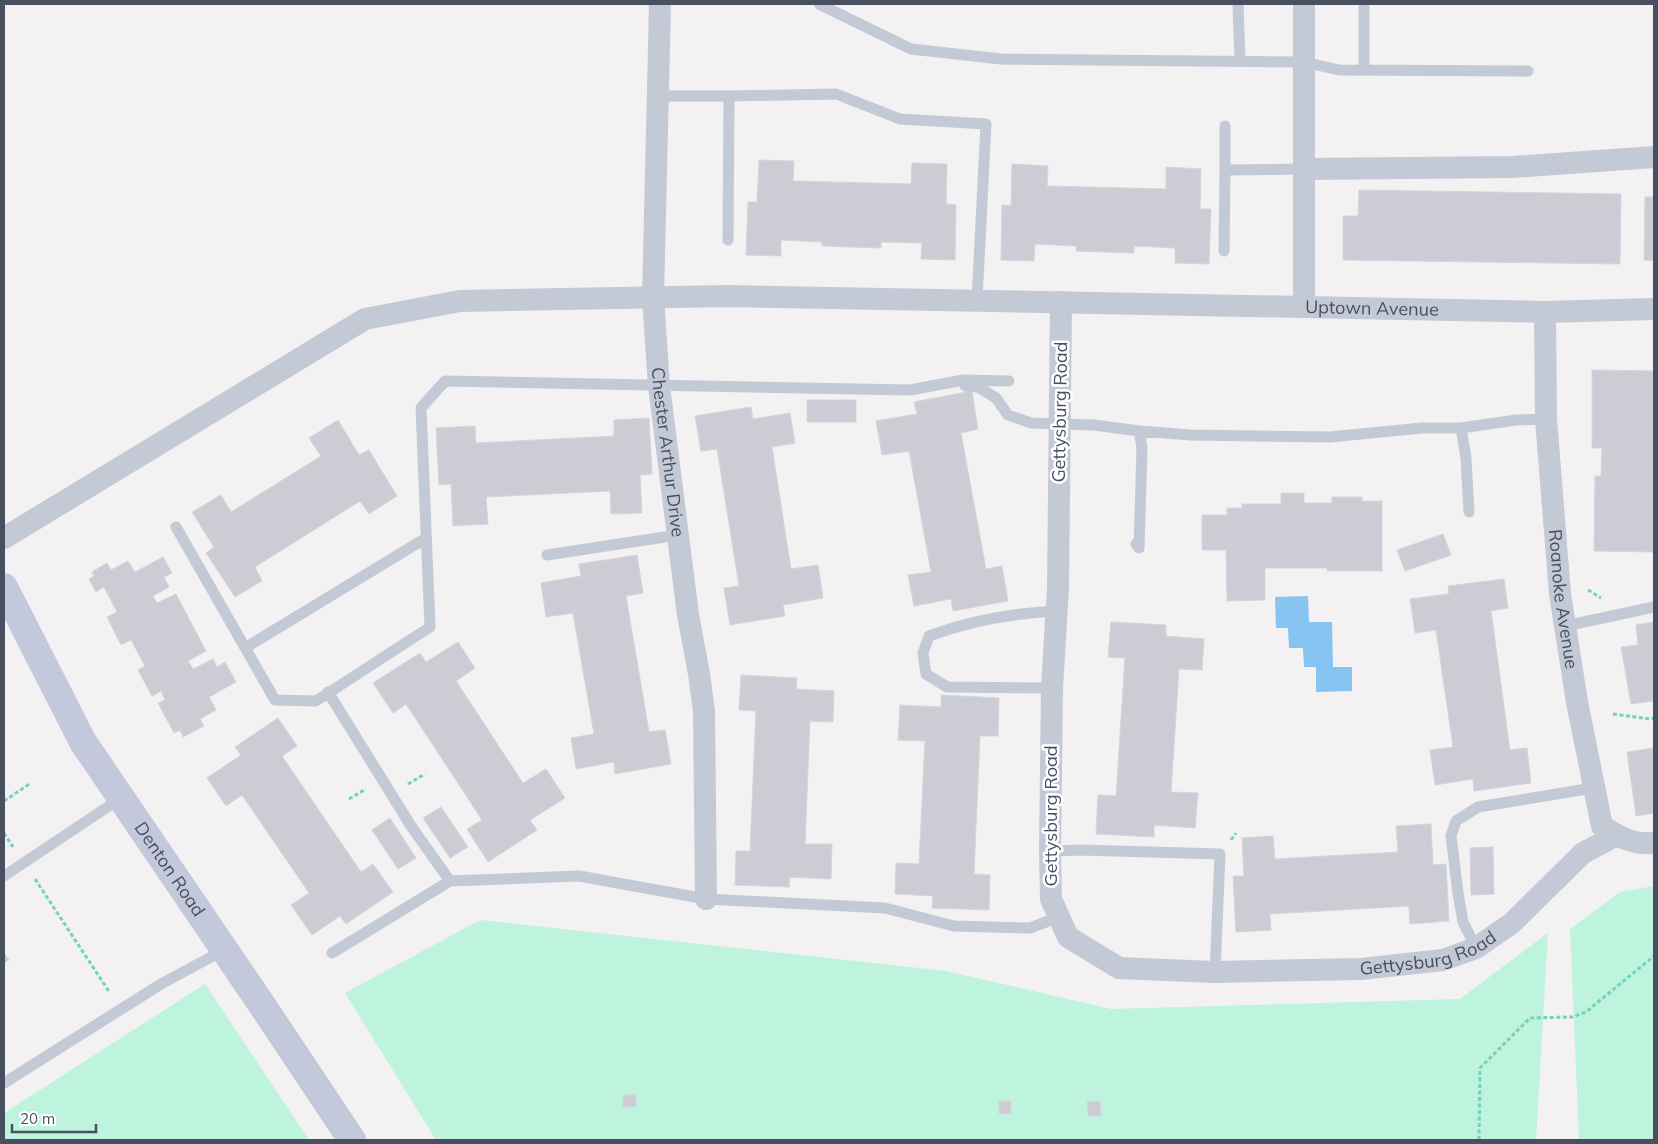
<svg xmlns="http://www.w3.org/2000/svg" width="1658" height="1144" viewBox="0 0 1658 1144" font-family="Mulish,sans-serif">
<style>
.green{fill:#bef3de}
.water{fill:#88c4f2}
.building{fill:#cbccd4;stroke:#d5d5dd}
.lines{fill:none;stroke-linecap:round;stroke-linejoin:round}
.path{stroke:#73d3ba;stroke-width:3;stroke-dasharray:4 2.5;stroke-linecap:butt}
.lane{stroke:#c4c9d6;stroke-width:11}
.street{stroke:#c4c9d6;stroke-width:22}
.secondary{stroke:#c3c9db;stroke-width:28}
.labels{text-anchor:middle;stroke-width:5;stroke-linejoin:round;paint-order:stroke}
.street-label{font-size:18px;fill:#474f60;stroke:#fff}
</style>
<rect width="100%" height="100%" fill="#f3f1f1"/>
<path class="green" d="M 1654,886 L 1654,1140 L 1579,1140 L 1570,929 L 1620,892 Z
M 480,920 L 946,971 L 1111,1009 L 1460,999 L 1548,933 L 1536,1140 L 436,1140 L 345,993 Z
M 205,984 L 309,1140 L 4,1140 L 4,1113 Z"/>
<path class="water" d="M 1308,596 L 1309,622 L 1332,622 L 1333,667 L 1352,667 L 1352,691 L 1316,692 L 1316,667 L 1304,667 L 1303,648 L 1289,648 L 1288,628 L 1276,628 L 1275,597 Z"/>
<path class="building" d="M 759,160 L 794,161 L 793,181 L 911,184 L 912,163 L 947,164 L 946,204 L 956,205 L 955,260 L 921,259 L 922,243 L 881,242 L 881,248 L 822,246 L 822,242 L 781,240 L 781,256 L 746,255 L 748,202 L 757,202 Z
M 1012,164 L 1048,166 L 1047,186 L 1166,189 L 1166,167 L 1201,169 L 1200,209 L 1211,209 L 1209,264 L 1175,263 L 1175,248 L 1134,246 L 1134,253 L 1076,251 L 1076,246 L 1035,244 L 1034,261 L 1001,260 L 1002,205 L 1011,206 Z
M 1359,190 L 1621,194 L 1620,264 L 1343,260 L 1343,216 L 1358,216 Z
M 1645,197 L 1654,197 L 1654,261 L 1644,260 Z
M 1592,370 L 1654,371 L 1654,552 L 1594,551 L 1595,476 L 1601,476 L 1602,448 L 1592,448 Z
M 972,391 L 978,429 L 961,433 L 986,569 L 1002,566 L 1008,601 L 953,611 L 951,599 L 914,606 L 908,575 L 931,572 L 909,451 L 882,455 L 876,421 L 917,414 L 914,402 Z
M 807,400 L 856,400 L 856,422 L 807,422 Z
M 751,407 L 753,419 L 790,413 L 795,443 L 772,447 L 791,569 L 818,565 L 823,598 L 783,605 L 785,616 L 730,625 L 724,588 L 739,586 L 717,449 L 701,451 L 695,416 Z
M 649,418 L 652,474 L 640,475 L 642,513 L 611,514 L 610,491 L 486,497 L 488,524 L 453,526 L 451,484 L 439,485 L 436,428 L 475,426 L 476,443 L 614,436 L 614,420 Z
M 338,420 L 359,455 L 369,450 L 397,496 L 369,514 L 360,501 L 255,567 L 262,581 L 235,597 L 206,553 L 214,547 L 192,512 L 221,495 L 231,512 L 321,456 L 309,438 Z
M 1281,493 L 1304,493 L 1304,503 L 1332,503 L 1332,497 L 1362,497 L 1362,501 L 1382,501 L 1382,571 L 1327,571 L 1327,568 L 1265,568 L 1265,600 L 1227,601 L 1226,550 L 1202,550 L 1202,515 L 1227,515 L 1227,508 L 1242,508 L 1242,504 L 1281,504 Z
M 1443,534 L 1451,555 L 1405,571 L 1397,550 Z
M 637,555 L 643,593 L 626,596 L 649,732 L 665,730 L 671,764 L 615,774 L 614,762 L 576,769 L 571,738 L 594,734 L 573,613 L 546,617 L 541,583 L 581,576 L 579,564 Z
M 163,557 L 172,573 L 164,577 L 169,587 L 153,596 L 157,603 L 176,594 L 206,651 L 188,661 L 193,669 L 213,659 L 217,667 L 225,662 L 236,682 L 209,697 L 216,710 L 200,719 L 204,726 L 183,737 L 180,730 L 174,733 L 158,703 L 165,700 L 161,691 L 152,696 L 138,670 L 145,666 L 131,640 L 121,645 L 107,617 L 117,612 L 104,587 L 96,592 L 89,579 L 94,576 L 92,572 L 107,563 L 111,570 L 128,561 L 135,572 Z
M 1504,579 L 1508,608 L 1491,611 L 1510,750 L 1527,748 L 1531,783 L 1474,791 L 1473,779 L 1435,785 L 1430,750 L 1453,747 L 1436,630 L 1415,633 L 1410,599 L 1449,594 L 1448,586 Z
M 1111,622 L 1166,625 L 1166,636 L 1204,639 L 1202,670 L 1179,669 L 1171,792 L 1198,793 L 1195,828 L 1154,825 L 1154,837 L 1096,834 L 1098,795 L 1116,796 L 1125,658 L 1108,657 Z
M 1654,622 L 1654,701 L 1631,704 L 1621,647 L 1638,645 L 1636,625 Z
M 458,642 L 475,668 L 456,681 L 523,783 L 546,769 L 565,798 L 530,820 L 537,830 L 488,862 L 467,829 L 482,820 L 406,704 L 393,713 L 373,683 L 420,653 L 426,662 Z
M 741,675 L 797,678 L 796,689 L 834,691 L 833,722 L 810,721 L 805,844 L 832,844 L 831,879 L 790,877 L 789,887 L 735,885 L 736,851 L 750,851 L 756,711 L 739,710 Z
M 941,695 L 999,698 L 998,736 L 980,736 L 974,874 L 990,875 L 989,910 L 932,908 L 933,896 L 895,894 L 896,863 L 919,864 L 925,741 L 898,740 L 900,705 L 941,707 Z
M 278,718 L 297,746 L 282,756 L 361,872 L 373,864 L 393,892 L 346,924 L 340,916 L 312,935 L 291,905 L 309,893 L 242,795 L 226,806 L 207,778 L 241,755 L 235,747 Z
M 1654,748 L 1654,813 L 1636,816 L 1627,752 Z
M 441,807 L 468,847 L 450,858 L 423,818 Z
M 390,818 L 416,858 L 398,869 L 372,830 Z
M 1431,824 L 1433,865 L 1446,864 L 1449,921 L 1410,924 L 1409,906 L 1270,914 L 1271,930 L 1236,932 L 1233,876 L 1244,876 L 1242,838 L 1273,836 L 1275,859 L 1398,852 L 1396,826 Z
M 1493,847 L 1494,894 L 1471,895 L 1470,848 Z
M 4,953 L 9,960 L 4,963 Z
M 623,1095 L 636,1095 L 636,1107 L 623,1107 Z
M 999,1101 L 1011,1101 L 1011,1114 L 999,1114 Z
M 1100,1101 L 1101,1116 L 1088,1116 L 1087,1102 Z"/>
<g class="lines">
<path class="path" d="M 1588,590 L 1601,598
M 1613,714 L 1650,719 L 1654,718
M 408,784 L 425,774
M 349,799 L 366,789
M 4,801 L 31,783
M 4,833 L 13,847
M 1231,840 L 1236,833
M 35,879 L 110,993
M 1479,1140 L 1480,1068 L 1530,1018 L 1572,1017 L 1586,1012 L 1654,956"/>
<path class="lane" d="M 819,4 L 911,49 L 1001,59 L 1304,62 L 1339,70 L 1528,71
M 1238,4 L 1240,61
M 1364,4 L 1364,70
M 658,96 L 729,96 L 836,94 L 900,119 L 986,124 L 977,301
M 1225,126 L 1225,170
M 728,240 L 729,96
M 1224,251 L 1225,170 L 1304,169
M 965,386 L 978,387 L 996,398 L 1008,415 L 1031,423 L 1094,425 L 1139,431 L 1191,435 L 1330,437 L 1422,428 L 1461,428 L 1516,420 L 1546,419
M 1461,428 L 1466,458 L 1469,512
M 176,527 L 275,700 L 316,701 L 430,627 L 421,408 L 445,381 L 910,390 L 963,380 L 1009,381
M 1136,544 L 1139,548 L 1142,448 L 1139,431
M 547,555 L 678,535
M 1565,626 L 1654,607
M 245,648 L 426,538
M 1052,688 L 947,687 L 926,674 L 923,653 L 929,636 C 969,621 1014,613 1057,611
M 328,692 L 411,826 L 450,881
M 1050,851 L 1080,850 L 1220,854 L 1215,972
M 4,876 L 121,798
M 1476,948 L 1463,922 L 1458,893 L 1451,836 L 1456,821 L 1478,807 L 1593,788
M 332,953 L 450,881 L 579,876 L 706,899 L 885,908 L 954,926 L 1030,928 L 1059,917
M 4,1083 L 161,984 L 224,950"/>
<g class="street">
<path id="s1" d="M 660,4 L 653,298 L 659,386 L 688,615 L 699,674 L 704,711 L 706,899"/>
<path id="s2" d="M 1304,4 L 1304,307 L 1545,312 L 1654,309"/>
<path d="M 1304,169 L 1513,167 L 1654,157"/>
<path id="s3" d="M 1061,302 L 1058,588 L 1052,688 L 1050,851 L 1051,899 L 1068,937 L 1119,968 L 1215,972 L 1361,969 L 1443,960 L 1476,948 L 1512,923 L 1583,853 L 1617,835"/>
<path id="s4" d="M 1545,312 L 1546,419 L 1560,594 L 1577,702 L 1602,826 C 1620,837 1632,845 1654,843"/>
<path d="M 4,538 L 365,319 L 460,301 L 729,296 L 1304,307"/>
</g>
<path class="secondary" id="s5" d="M 4,587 L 83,742 L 262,1005 L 352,1140"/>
</g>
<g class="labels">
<g class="street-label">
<text dy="6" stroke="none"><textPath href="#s2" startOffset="371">Uptown Avenue</textPath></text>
<text transform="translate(1060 412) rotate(-89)" y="6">Gettysburg Road</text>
<text dy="6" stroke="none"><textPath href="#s1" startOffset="449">Chester Arthur Drive</textPath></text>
<text dy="6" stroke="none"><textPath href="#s4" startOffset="288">Roanoke Avenue</textPath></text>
<text transform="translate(1051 816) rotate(-90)" y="6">Gettysburg Road</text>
<text dy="6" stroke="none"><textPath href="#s5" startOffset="328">Denton Road</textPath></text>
<text dy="6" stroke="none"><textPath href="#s3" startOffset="1010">Gettysburg Road</textPath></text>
</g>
</g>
<rect width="1658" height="1144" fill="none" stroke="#474f60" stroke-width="10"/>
<path d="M12 1124v8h84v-8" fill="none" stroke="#474f60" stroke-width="2.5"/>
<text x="20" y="1124" font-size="15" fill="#474f60" stroke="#ffffff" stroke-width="4" paint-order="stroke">20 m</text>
</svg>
